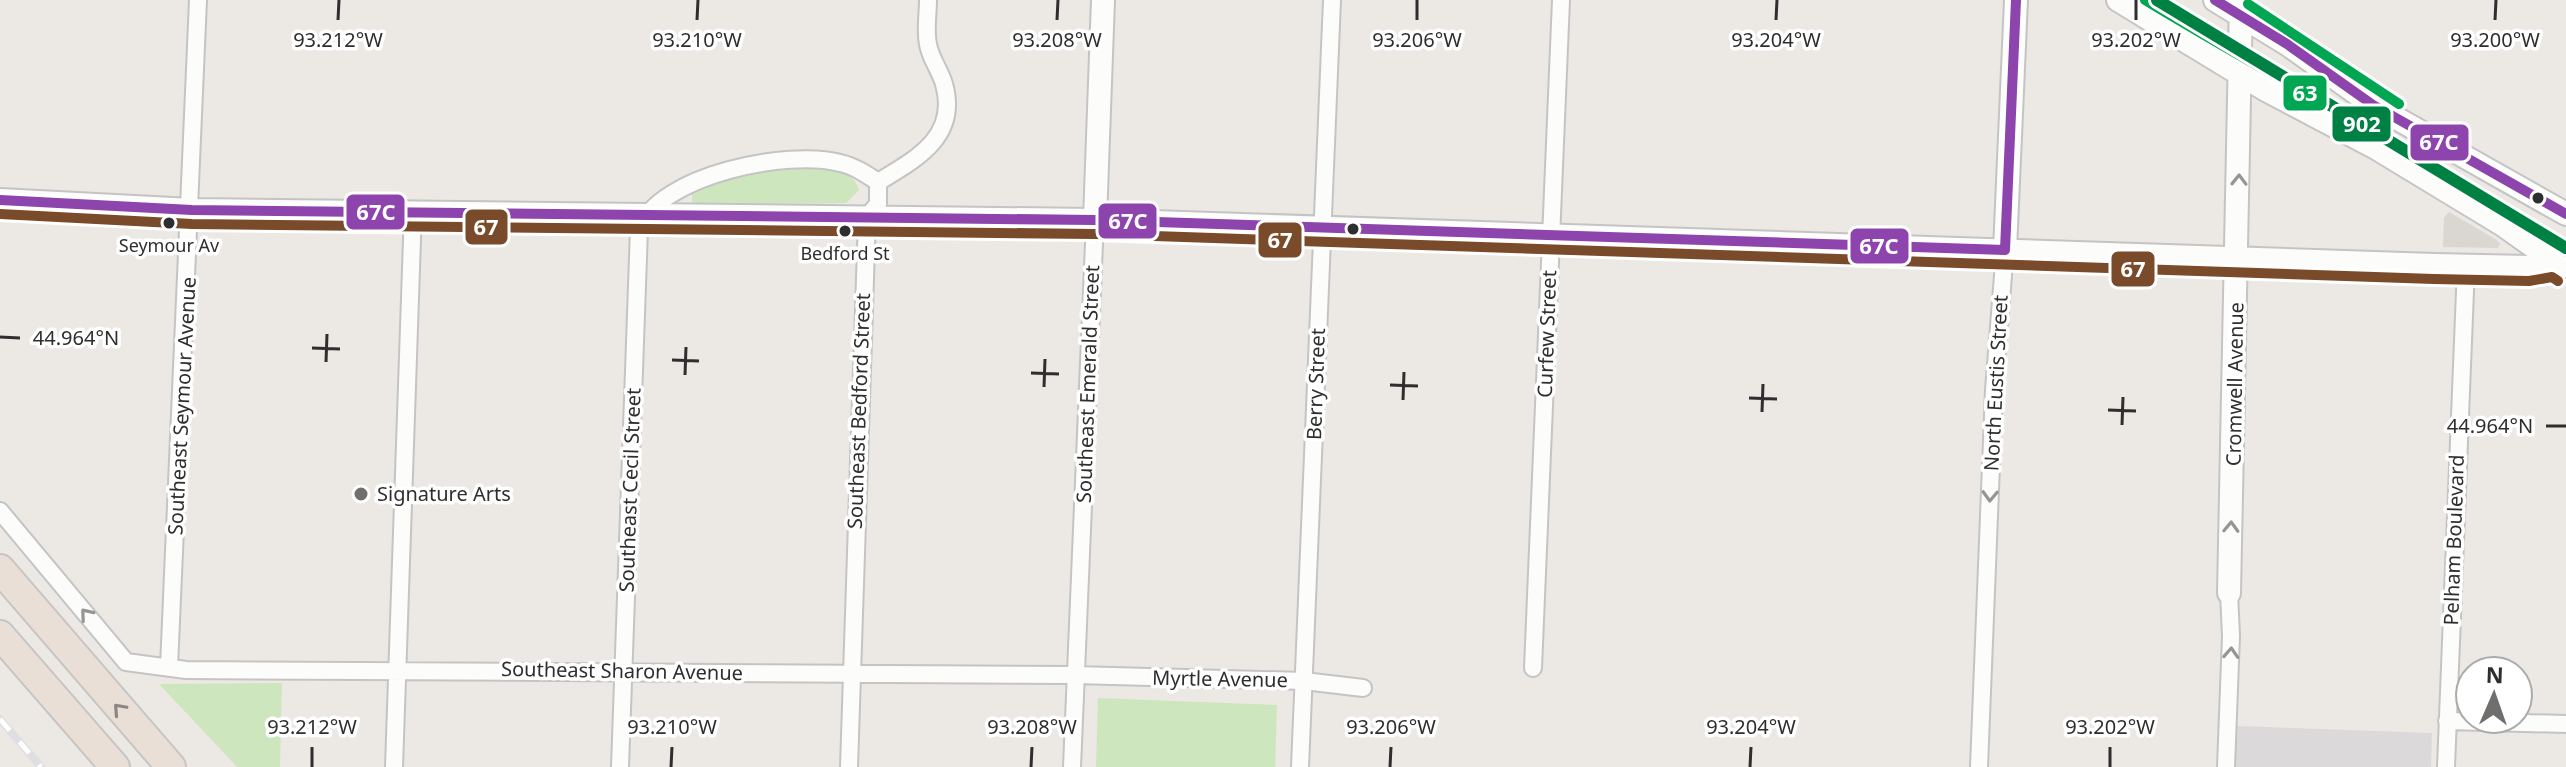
<svg xmlns="http://www.w3.org/2000/svg" width="2566" height="767" viewBox="0 0 2566 767" font-family="'Noto Sans',sans-serif">
<style>
.industrial{fill:#dcd9db}
.green{fill:#cee6be}
.plaza{fill:#dad6d2}
.lines{fill:none;stroke-linecap:round;stroke-linejoin:round}
.street-casing{stroke:#c5c4c5;stroke-width:20}
.secondary-casing{stroke:#c5c4c5;stroke-width:26}
.highway-casing{stroke:#c6c5c4;stroke-width:32}
.street{stroke:#fcfcfb;stroke-width:16}
.secondary{stroke:#fcfcfb;stroke-width:22}
.highway{stroke:#eadfd6;stroke-width:28}
.rail-casing{stroke:#dfdfe1;stroke-width:8}
.rail{stroke:#fff;stroke-width:5;stroke-dasharray:15;stroke-linecap:butt}
.bus-1-casing{stroke:#fff;stroke-width:16}
.bus-2-casing{stroke:#fff;stroke-width:16}
.bus-3-casing{stroke:#fff;stroke-width:16}
.bus-1{stroke:#8e44ad;stroke-width:10}
.bus-2{stroke:#7a4b2a;stroke-width:10}
.bus-3{stroke:#00a651;stroke-width:10}
.rail-1-casing{stroke:#fff;stroke-width:18}
.rail-1{stroke:#008144;stroke-width:12}
.oneway{stroke:#959594}
.oneway2{stroke:#8c8682}
.ticks{fill:none;stroke:#2e2e2e;stroke-width:3}
.bus-dot{fill:#2e2e2e;stroke:#fff;stroke-width:3}
.poi-dot{fill:#706f6e;stroke:#fff;stroke-width:3}
.labels{text-anchor:middle;stroke-width:7;stroke-linejoin:round;paint-order:stroke}
.bus-label{font-size:18px;fill:#2e2e2e;stroke:#fff}
.street-label{font-size:20px;fill:#2e2e2e;stroke:#fff}
.poi-label{font-size:20px;fill:#2e2e2e;stroke:#fff;text-anchor:start}
.ticks-label{font-size:20px;text-anchor:middle;fill:#2e2e2e;stroke:#fff;stroke-width:7;stroke-linejoin:round;paint-order:stroke}
.line-badge{stroke:#fff;stroke-width:3}
.badge-label{font-size:22px;text-anchor:middle;font-weight:bold;fill:#fff}
</style>
<rect width="100%" height="100%" fill="#ece8e4"/>
<path class="industrial" d="M 2236,726 L 2432,733 L 2431,767 L 2235,767 Z"/>
<path class="green" d="M 788,166 C 810,167 852,163 859,190 L 846,203 L 698,205 L 692,202 L 692,194 C 722,177 754,171 788,166 Z
M 282,683 L 280,767 L 237,767 L 159,684 Z
M 1098,698 L 1277,705 L 1275,767 L 1096,767 Z"/>
<path class="plaza" d="M 2449,212 L 2495,239 L 2500,243 L 2498,248 L 2443,247 L 2444,218 Z"/>
<g class="lines">
<g class="street-casing">
<path id="street" d="M 0,511 L 126,662 L 186,670 L 1075,675 L 1304,681 L 1363,688
M 169,667 L 198,0
M 1533,668 L 1561,0
M 2447,721 L 2566,724
M 394,767 L 413,210
M 620,767 L 639,229 C 659,175 788,149 840,163 C 854,166 866,174 878,182
M 849,767 L 867,217 L 878,204 L 878,182 C 916,159 959,137 944,84 C 940,70 930,58 928,44 C 925,30 928,14 928,0
M 1072,767 L 1095,220
M 1300,767 L 1332,0
M 1979,767 L 1994,390 L 2005,250
M 2226,767 L 2231,636 L 2229,593
M 2446,767 L 2466,266"/>
</g>
<g class="secondary-casing">
<path id="secondary" d="M 2118,0 L 2266,90 L 2376,148 L 2503,225 L 2562,267
M 2215,0 L 2287,44 L 2373,105 L 2566,214
M 0,200 L 192,210 L 1095,220 L 2434,265 L 2529,267 L 2566,258
M 1095,220 L 1103,0
M 2005,250 L 2016,0
M 2229,593 L 2241,0"/>
</g>
<g class="highway-casing">
<path id="highway" d="M 0,569 L 171,767
M 0,635 L 115,767"/>
</g>
<use href="#street" class="street"/>
<use href="#secondary" class="secondary"/>
<use href="#highway" class="highway"/>
<g class="rail-casing">
<path id="rail" d="M 0,719 L 41,767"/>
</g>
<use href="#rail" class="rail"/>
<g class="bus-1-casing">
<path id="bus-1" d="M 2215,0 L 2287,44 L 2373,105 L 2566,214
M 0,200 L 192,210 L 1095,220 L 2005,250 L 2016,0"/>
</g>
<g class="bus-2-casing">
<path id="bus-2" d="M 0,214 L 192,224 L 1095,234 L 2434,279 L 2529,281 L 2552,277 L 2558,281"/>
</g>
<g class="bus-3-casing">
<path id="bus-3" d="M 2145,0 C 2285,85 2432,158 2566,252
M 2248,4 L 2399,104"/>
</g>
<use href="#bus-1" class="bus-1"/>
<use href="#bus-2" class="bus-2"/>
<use href="#bus-3" class="bus-3"/>
<g class="rail-1-casing">
<path id="rail-1" d="M 2157,0 L 2566,248"/>
</g>
<use href="#rail-1" class="rail-1"/>
</g>
<defs><path id="oneway-chevron" d="M-2-3.5L2.5 0L-2 3.5" fill="none" stroke-width="1.6" stroke-linecap="round" stroke-linejoin="round" transform="scale(2)"/></defs>
<g class="oneway">
<use href="#oneway-chevron" transform="translate(2239 180) rotate(-89)"/>
<use href="#oneway-chevron" transform="translate(1990 496) rotate(92)"/>
<use href="#oneway-chevron" transform="translate(2231 527) rotate(-88)"/>
<use href="#oneway-chevron" transform="translate(86 614) rotate(-130)"/>
<use href="#oneway-chevron" transform="translate(2231 653) rotate(-87)"/>
</g>
<use class="oneway2" href="#oneway-chevron" transform="translate(119 709) rotate(-132)"/>
<path class="ticks" d="M 338,20 L 339,0M 697,20 L 698,0M 1057,20 L 1058,0M 1417,20 L 1417,0M 1776,20 L 1777,0M 2136,20 L 2136,0M 2495,20 L 2496,0M 0,337 L 20,338M 312,348 L 340,349M 672,360 L 699,361M 326,362 L 327,334M 1031,373 L 1059,374M 685,375 L 686,347M 1390,385 L 1418,386M 1044,387 L 1045,359M 1749,398 L 1777,399M 1403,400 L 1404,372M 2108,410 L 2136,411M 1762,412 L 1763,384M 2122,425 L 2123,397M 2546,426 L 2566,426M 312,767 L 312,747M 671,767 L 672,747M 1031,767 L 1032,747M 1390,767 L 1391,747M 1750,767 L 1751,747M 2110,767 L 2110,747"/>
<g class="bus-dot">
<circle cx="2538" cy="198" r="7"/>
<circle cx="169" cy="223" r="7"/>
<circle cx="1353" cy="229" r="7"/>
<circle cx="845" cy="231" r="7"/>
</g>
<circle class="poi-dot" cx="361" cy="494" r="8"/>
<g class="labels">
<g class="bus-label">
<text x="169" y="252">Seymour Av</text>
<text x="845" y="260">Bedford St</text>
</g>
<g class="street-label">
<text transform="translate(1547 334) rotate(-88)" y="7">Curfew Street</text>
<text transform="translate(1996 383) rotate(-87)" y="7">North Eustis Street</text>
<text transform="translate(1088 384) rotate(-88)" y="7">Southeast Emerald Street</text>
<text transform="translate(1316 384) rotate(-88)" y="7">Berry Street</text>
<text transform="translate(2235 384) rotate(-89)" y="7">Cromwell Avenue</text>
<text transform="translate(182 406) rotate(-87)" y="7">Southeast Seymour Avenue</text>
<text transform="translate(859 411) rotate(-88)" y="7">Southeast Bedford Street</text>
<text transform="translate(630 490) rotate(-88)" y="7">Southeast Cecil Street</text>
<text transform="translate(2454 540) rotate(-88)" y="7">Pelham Boulevard</text>
<text transform="translate(622 671) rotate(1)" y="7">Southeast Sharon Avenue</text>
<text transform="translate(1220 679) rotate(1)" y="7">Myrtle Avenue</text>
</g>
<g class="poi-label">
<text x="377" y="501">Signature Arts</text>
</g>
</g>
<g class="ticks-label">
<text x="338" y="47">93.212°W</text>
<text x="697" y="47">93.210°W</text>
<text x="1057" y="47">93.208°W</text>
<text x="1417" y="47">93.206°W</text>
<text x="1776" y="47">93.204°W</text>
<text x="2136" y="47">93.202°W</text>
<text x="2495" y="47">93.200°W</text>
<text x="76" y="345">44.964°N</text>
<text x="2490" y="433">44.964°N</text>
<text x="312" y="734">93.212°W</text>
<text x="672" y="734">93.210°W</text>
<text x="1032" y="734">93.208°W</text>
<text x="1391" y="734">93.206°W</text>
<text x="1751" y="734">93.204°W</text>
<text x="2110" y="734">93.202°W</text>
</g>
<g class="line-badge">
<rect x="2282" y="74" width="46" height="38" rx="8" fill="#00a651"/>
<rect x="2331" y="105" width="61" height="38" rx="8" fill="#008144"/>
<rect x="2409" y="123" width="61" height="39" rx="8" fill="#8e44ad"/>
<rect x="345" y="193" width="61" height="38" rx="8" fill="#8e44ad"/>
<rect x="1097" y="202" width="61" height="38" rx="8" fill="#8e44ad"/>
<rect x="464" y="208" width="45" height="38" rx="8" fill="#7a4b2a"/>
<rect x="1257" y="221" width="46" height="38" rx="8" fill="#7a4b2a"/>
<rect x="1849" y="227" width="61" height="38" rx="8" fill="#8e44ad"/>
<rect x="2110" y="250" width="46" height="38" rx="8" fill="#7a4b2a"/>
</g>
<g class="badge-label">
<text x="2305" y="101">63</text>
<text x="2362" y="132">902</text>
<text x="2439" y="150">67C</text>
<text x="376" y="220">67C</text>
<text x="1128" y="229">67C</text>
<text x="486" y="235">67</text>
<text x="1280" y="248">67</text>
<text x="1879" y="254">67C</text>
<text x="2133" y="277">67</text>
</g>
<g transform="translate(2494 695) rotate(2)"><circle r="38" fill="#ffffff" stroke="#ababab" stroke-width="2"/>
<path d="M0-6L14 30L0 20L-14 30Z" fill="#706f6e"/>
<text y="-12" font-size="22" font-weight="bold" text-anchor="middle" fill="#2e2e2e">N</text>
</g>
</svg>
